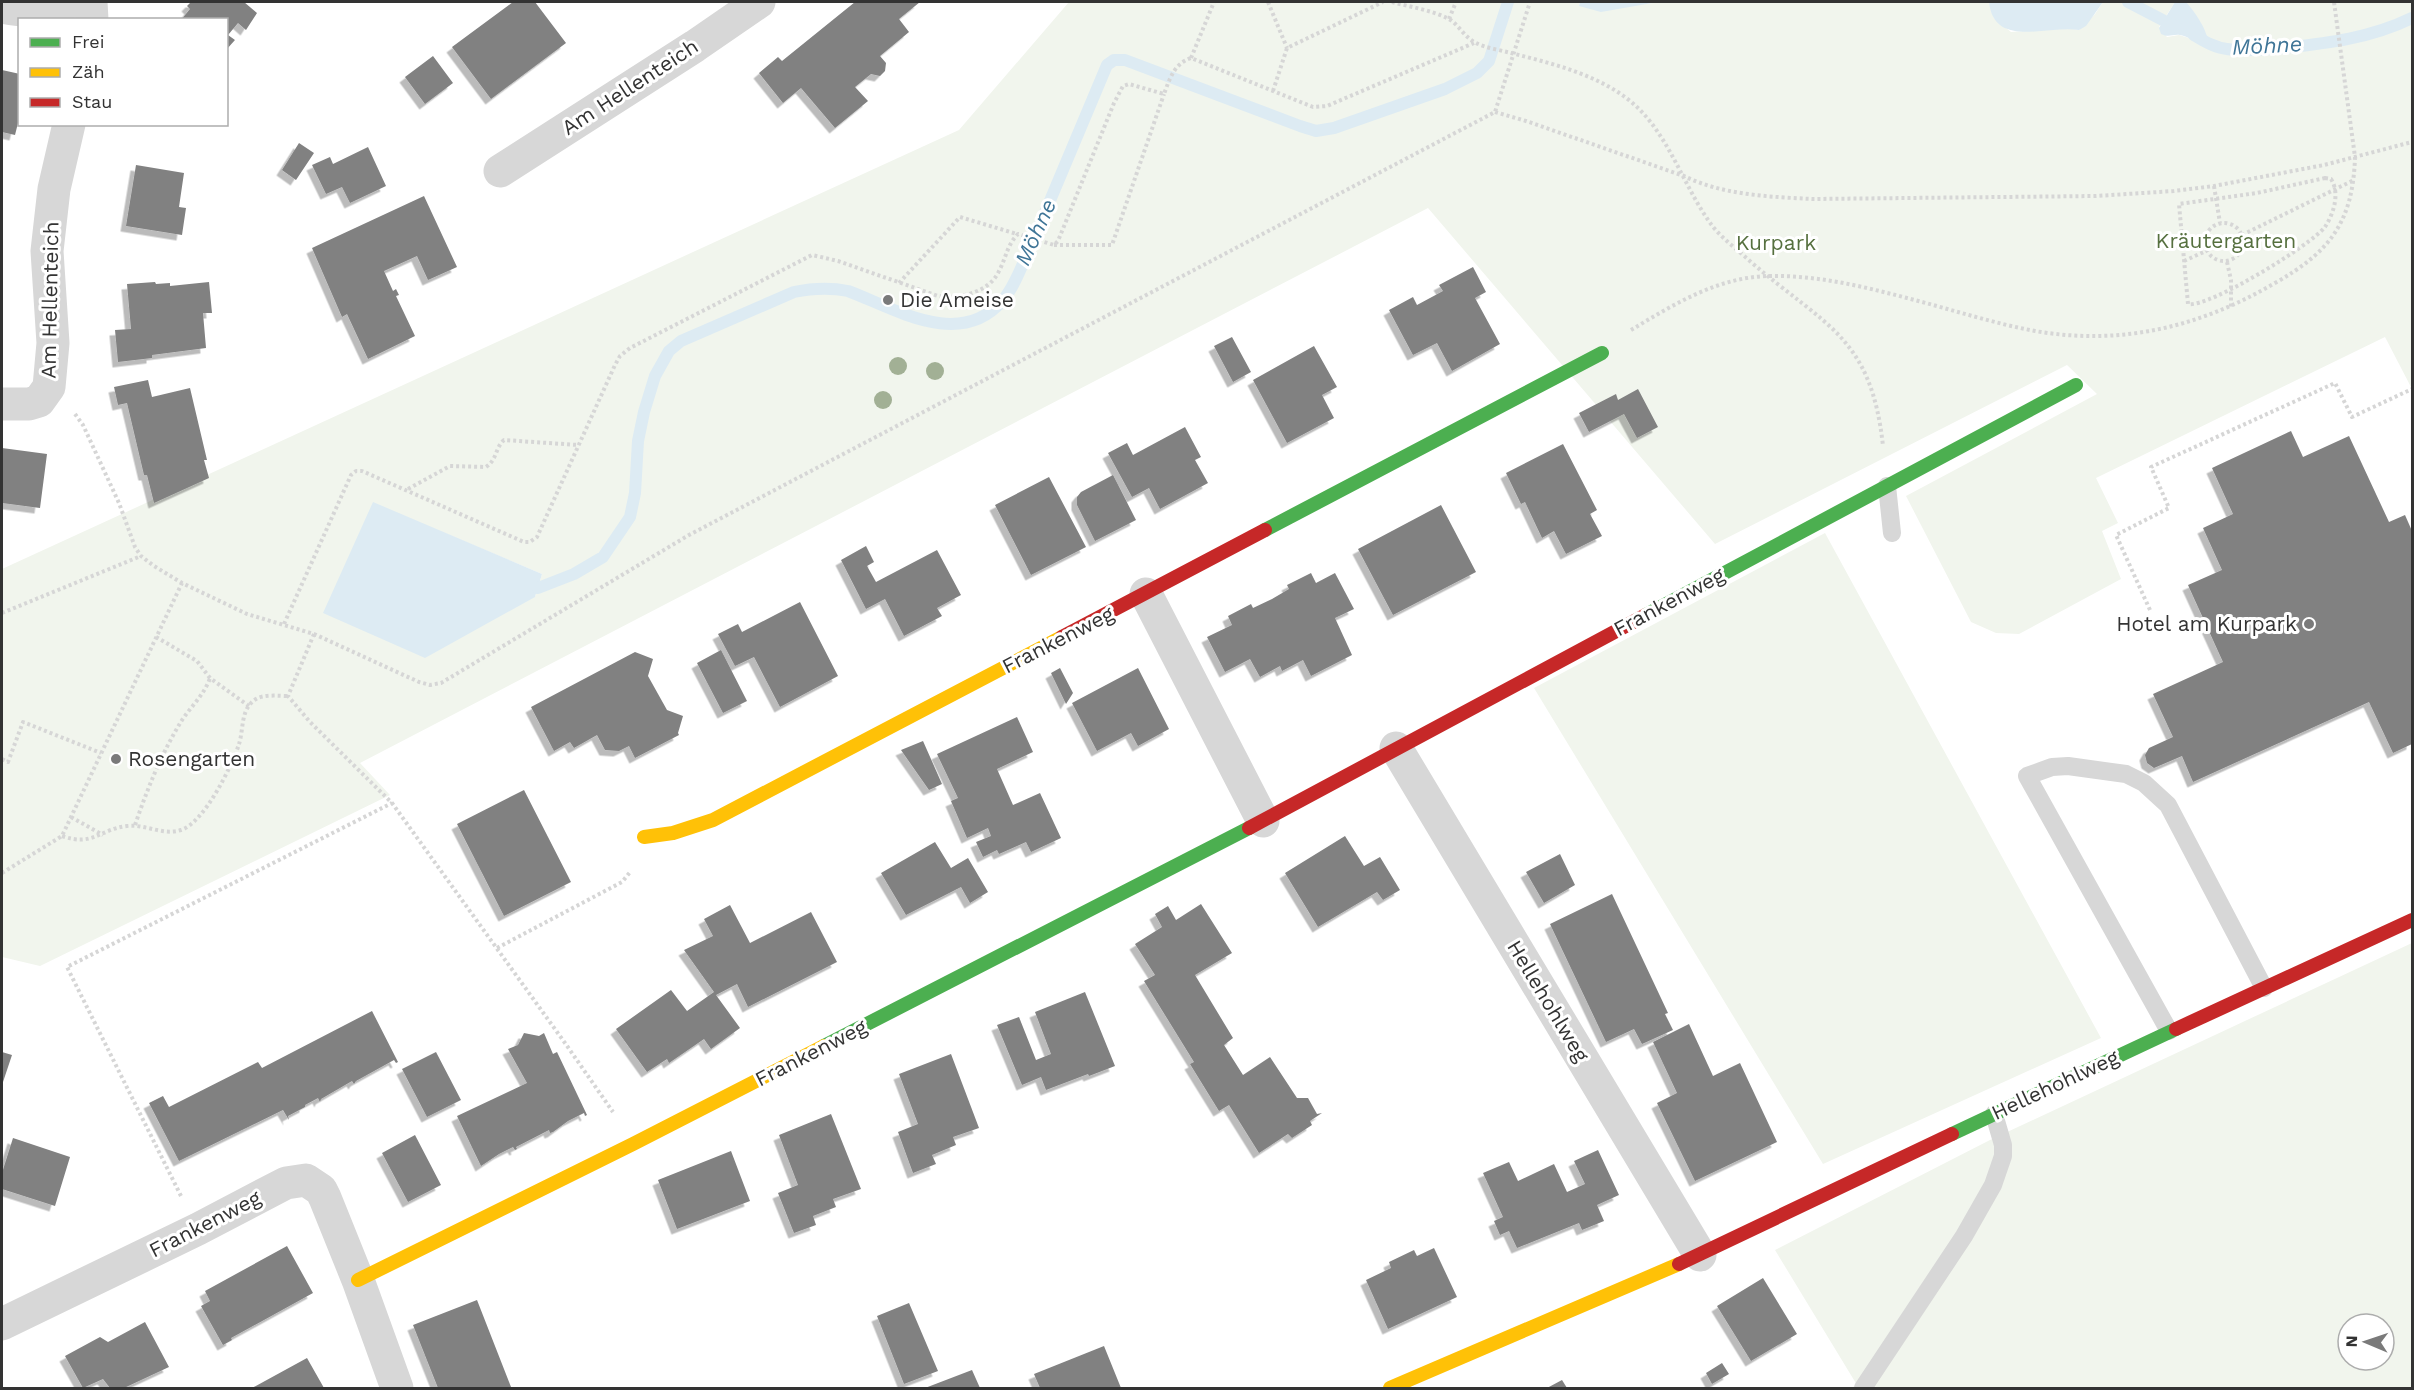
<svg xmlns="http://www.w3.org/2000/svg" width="2414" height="1390" viewBox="0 0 2414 1390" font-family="'Work Sans',sans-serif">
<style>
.green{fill:#f1f5ed;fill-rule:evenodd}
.water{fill:#ddebf3}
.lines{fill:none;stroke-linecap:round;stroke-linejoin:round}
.stream{stroke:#ddebf3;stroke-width:12}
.building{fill:#818181;filter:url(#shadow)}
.path{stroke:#d6d6d6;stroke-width:4;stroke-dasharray:3 3;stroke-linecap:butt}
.lane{stroke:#d7d7d7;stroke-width:18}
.street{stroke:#d7d7d7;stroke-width:33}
.fast{stroke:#4caf50;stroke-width:14}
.slow{stroke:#ffc107;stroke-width:14}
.jam{stroke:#c62828;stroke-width:14}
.tree{fill:#a2b095}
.poi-dot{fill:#7a7a7a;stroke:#fff;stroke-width:2}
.labels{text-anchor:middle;stroke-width:6;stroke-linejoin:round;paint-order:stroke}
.street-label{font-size:21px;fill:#333;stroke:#fff}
.park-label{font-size:21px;fill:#56703f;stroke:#fff}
.poi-label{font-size:21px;fill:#333;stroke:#fff;text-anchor:start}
.water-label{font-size:22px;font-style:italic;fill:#3f7597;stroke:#fff}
</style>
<defs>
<filter id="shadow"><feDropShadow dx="-5.5" dy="5.5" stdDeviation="0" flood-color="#0004"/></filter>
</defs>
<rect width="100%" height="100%" fill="#fff"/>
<path class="green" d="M 1069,2 L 1580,2 L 1579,6 L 1647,4 L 1658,2 L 1989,2 L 1994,18 L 2011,32 L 2068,28 L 2079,30 L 2095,14 L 2103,2 L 2175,2 L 2159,27 L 2167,37 L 2179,35 L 2189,38 L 2202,26 L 2186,2 L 2412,2 L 2412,389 L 2385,337 L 2096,478 L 2118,523 L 2102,531 L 2121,579 L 2019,634 L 1996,633 L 1971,622 L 1906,496 L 2097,394 L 2067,365 L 1715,544 L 1428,208 L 360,763 L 390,795 L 40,966 L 2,957 L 2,569 L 959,130 ZM 373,503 L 542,574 L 535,597 Z
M 1825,533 L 2101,1038 L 1823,1164 L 1534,688 Z
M 2412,943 L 2412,1388 L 1851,1388 L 1857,1385 L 1775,1250 L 1990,1140 ZM 2348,1324 L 2384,1324 L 2384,1360 L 2348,1360 Z"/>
<path class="water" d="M 1580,2 L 1658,2 L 1601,12 L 1579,6 Z
M 1989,2 L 2103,2 L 2086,26 L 2079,30 C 2047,25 1994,49 1989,2 Z
M 2175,2 L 2186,2 C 2195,12 2206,28 2208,41 C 2196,45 2191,37 2180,35 C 2172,34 2169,38 2161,34 L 2159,28 Z
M 373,502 L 542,574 L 535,597 L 425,658 L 323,613 Z"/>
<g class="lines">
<path class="stream" d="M 2128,2 L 2178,28
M 2194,35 C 2204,41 2215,48 2227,49 C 2245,52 2265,49 2283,48 C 2329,43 2371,38 2412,18
M 538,588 L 574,574 L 603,557 L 630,517 L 635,493 L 638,441 L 644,412 L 655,376 L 669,351 L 681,341 L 794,292 C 813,288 829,287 848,291 C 894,308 959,350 1002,301 C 1014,288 1020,269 1028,253 L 1107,65 L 1114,60 L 1125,60 L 1300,126 L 1316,131 L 1334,128 L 1445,89 L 1477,73 L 1489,61 L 1508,2"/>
</g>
<path class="building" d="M 191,2 L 244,2 L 257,13 L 246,30 L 238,23 L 228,35 L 235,40 L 226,50 L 226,20 L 181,20 L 190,9 L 187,6 Z
M 513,2 L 535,2 L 566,43 L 491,99 L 452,47 Z
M 855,2 L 920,2 L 899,19 L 909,32 L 880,56 L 886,63 L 885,71 L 880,76 L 871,74 L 855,87 L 868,101 L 835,128 L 801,88 L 783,103 L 759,73 L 778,57 L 782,61 Z
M 433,56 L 453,83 L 425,104 L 405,77 Z
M 2,70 L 20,74 L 20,115 L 15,135 L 2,132 Z
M 299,143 L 314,153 L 296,180 L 282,170 Z
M 368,147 L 386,186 L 350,203 L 342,187 L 326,194 L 312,165 L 330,157 L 333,164 Z
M 136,165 L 184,173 L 179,207 L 186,208 L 182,235 L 126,226 Z
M 424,196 L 457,267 L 428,280 L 417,256 L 384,271 L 393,291 L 396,289 L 399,295 L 396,296 L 415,336 L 368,359 L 347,314 L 342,317 L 312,248 Z
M 1473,267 L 1486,292 L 1475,298 L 1500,344 L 1452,371 L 1437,343 L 1413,355 L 1389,310 L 1413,297 L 1417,305 L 1443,291 L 1439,285 Z
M 155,282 L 156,284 L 170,283 L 170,286 L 209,282 L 212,313 L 203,313 L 206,348 L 152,355 L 152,358 L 118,362 L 115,330 L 131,329 L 127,284 Z
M 1232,337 L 1251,372 L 1233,382 L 1214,346 Z
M 1314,346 L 1337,387 L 1322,395 L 1334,418 L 1287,443 L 1253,380 Z
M 148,380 L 152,397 L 190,388 L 207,460 L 204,460 L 209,478 L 154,503 L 147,475 L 144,475 L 127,403 L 118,405 L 114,387 Z
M 1638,389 L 1658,427 L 1637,438 L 1624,414 L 1589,432 L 1579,413 L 1616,394 L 1618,400 Z
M 1185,427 L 1201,457 L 1195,460 L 1208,483 L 1160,509 L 1149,488 L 1132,497 L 1108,453 L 1127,443 L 1133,455 Z
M 2291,431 L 2303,457 L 2349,436 L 2389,522 L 2405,515 L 2412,531 L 2412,744 L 2393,753 L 2369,702 L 2193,782 L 2182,756 L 2154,768 L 2147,763 L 2145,755 L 2149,748 L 2173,737 L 2153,694 L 2223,662 L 2188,585 L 2222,570 L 2203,528 L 2233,514 L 2212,468 Z
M 1563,444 L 1597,510 L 1590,514 L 1602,536 L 1566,554 L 1554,531 L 1542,538 L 1525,502 L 1521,504 L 1506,473 Z
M 2,448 L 47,454 L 40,508 L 2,503 Z
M 1113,475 L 1136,520 L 1095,541 L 1077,505 L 1077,497 L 1081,492 Z
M 1049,477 L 1086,547 L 1031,575 L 995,505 Z
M 1441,505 L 1476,572 L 1393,615 L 1358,549 Z
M 866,546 L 874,562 L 867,566 L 876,582 L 937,550 L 961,595 L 937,608 L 942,616 L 904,636 L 885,599 L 866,609 L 841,560 Z
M 1311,573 L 1316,583 L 1335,573 L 1354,609 L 1335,618 L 1352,655 L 1311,676 L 1303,660 L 1282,671 L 1280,666 L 1260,677 L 1250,659 L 1225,672 L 1207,637 L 1232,625 L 1228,616 L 1251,604 L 1253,608 L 1272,599 L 1289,589 L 1287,585 Z
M 800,602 L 838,676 L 780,707 L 754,657 L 735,666 L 718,634 L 738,624 L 742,632 Z
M 721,650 L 747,701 L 723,713 L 697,663 Z
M 635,652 L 653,659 L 648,676 L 667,710 L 683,716 L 678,733 L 679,735 L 635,758 L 629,746 L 619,751 L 605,750 L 597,735 L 574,748 L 570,742 L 554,751 L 531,707 Z
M 1060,668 L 1073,693 L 1066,704 L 1051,673 Z
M 1138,668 L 1169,729 L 1138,746 L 1131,733 L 1097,751 L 1072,703 Z
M 1017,717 L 1033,752 L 997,769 L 1013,805 L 1040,793 L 1061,838 L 1031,852 L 1026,842 L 999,854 L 997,850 L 983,857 L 976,842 L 991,836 L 988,828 L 967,838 L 951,801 L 958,798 L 937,754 Z
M 923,741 L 942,784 L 929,790 L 901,750 Z
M 524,790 L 571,882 L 504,916 L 457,824 Z
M 1345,836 L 1364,866 L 1380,857 L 1400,890 L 1383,900 L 1377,892 L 1318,927 L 1285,873 Z
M 935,842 L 951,868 L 968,858 L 988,892 L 970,903 L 961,887 L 906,915 L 881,873 Z
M 1560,854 L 1575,885 L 1544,903 L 1526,872 Z
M 1612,894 L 1668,1013 L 1665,1014 L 1673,1030 L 1642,1044 L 1634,1029 L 1606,1042 L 1550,924 Z
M 1201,904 L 1232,953 L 1195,975 L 1233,1038 L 1224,1045 L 1243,1075 L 1270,1057 L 1297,1098 L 1308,1098 L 1317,1114 L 1322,1113 L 1310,1121 L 1312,1125 L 1292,1138 L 1288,1134 L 1259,1153 L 1229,1105 L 1219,1111 L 1190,1064 L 1194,1062 L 1144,981 L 1155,975 L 1135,944 L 1162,927 L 1155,914 L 1168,906 L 1176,920 Z
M 730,905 L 750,943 L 811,912 L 837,962 L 748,1007 L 737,984 L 716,995 L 740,1028 L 711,1049 L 704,1039 L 669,1063 L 667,1059 L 647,1072 L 616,1029 L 671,990 L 687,1011 L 714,992 L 684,950 L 713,936 L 704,919 Z
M 1085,992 L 1115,1066 L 1089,1076 L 1088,1074 L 1046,1090 L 1041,1077 L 1022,1085 L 997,1025 L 1019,1017 L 1036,1060 L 1051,1054 L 1035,1012 Z
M 372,1011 L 398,1062 L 396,1063 L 394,1060 L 356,1081 L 354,1084 L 352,1081 L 321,1099 L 320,1102 L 318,1098 L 305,1105 L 305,1107 L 288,1116 L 289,1120 L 283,1110 L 179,1161 L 149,1103 L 163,1096 L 169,1107 L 258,1062 L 262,1068 Z
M 1689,1024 L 1713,1076 L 1740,1063 L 1777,1142 L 1695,1181 L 1657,1103 L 1677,1093 L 1653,1042 Z
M 524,1033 L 539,1036 L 544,1033 L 553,1054 L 557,1052 L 587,1115 L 585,1116 L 584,1113 L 568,1121 L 553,1132 L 550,1133 L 549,1130 L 516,1147 L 517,1149 L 515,1150 L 513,1147 L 499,1154 L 481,1166 L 457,1116 L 527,1083 L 508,1049 L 518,1045 Z
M 2,1052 L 12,1055 L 2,1085 Z
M 436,1052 L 461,1100 L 427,1117 L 402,1069 Z
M 951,1054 L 979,1128 L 953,1137 L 956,1145 L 932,1155 L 936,1164 L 913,1173 L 898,1132 L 918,1124 L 899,1074 Z
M 831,1114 L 861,1189 L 833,1199 L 836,1207 L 813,1216 L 816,1225 L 794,1233 L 778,1193 L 798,1185 L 779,1135 Z
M 415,1135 L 441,1185 L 408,1202 L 382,1153 Z
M 13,1138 L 70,1157 L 55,1206 L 2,1189 L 2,1173 Z
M 1598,1150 L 1619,1195 L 1597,1205 L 1604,1221 L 1582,1230 L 1579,1223 L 1517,1248 L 1509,1231 L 1500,1235 L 1494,1221 L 1503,1217 L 1483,1173 L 1509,1162 L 1518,1181 L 1554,1164 L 1567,1192 L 1585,1184 L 1574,1161 Z
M 731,1151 L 750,1201 L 677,1229 L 658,1180 Z
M 287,1246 L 313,1293 L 231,1338 L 232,1340 L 223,1345 L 201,1306 L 210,1301 L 205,1291 Z
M 1434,1248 L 1457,1297 L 1388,1329 L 1366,1280 L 1391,1268 L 1389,1262 L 1414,1250 L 1417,1256 Z
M 1763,1278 L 1797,1334 L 1751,1361 L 1717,1306 Z
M 477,1300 L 511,1387 L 438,1388 L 413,1325 Z
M 909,1303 L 938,1371 L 904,1384 L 877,1316 Z
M 145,1322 L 169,1367 L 124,1388 L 110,1388 L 103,1379 L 83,1388 L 65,1356 L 100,1337 L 108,1342 Z
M 1104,1346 L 1121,1388 L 1040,1388 L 1034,1374 Z
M 307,1358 L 324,1388 L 252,1388 Z
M 1722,1363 L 1729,1374 L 1712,1384 L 1706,1373 Z
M 972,1370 L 980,1388 L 925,1388 Z
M 1562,1380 L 1567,1388 L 1547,1388 Z"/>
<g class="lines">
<path class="path" d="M 1268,2 L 1287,48
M 1392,2 C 1410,7 1432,10 1449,19 C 1459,25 1465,38 1476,43 C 1486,48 1500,50 1511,53 C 1550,63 1592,73 1625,97 C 1669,129 1682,187 1714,228 C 1725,241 1739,251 1751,262 C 1826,327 1871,336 1883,446
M 1449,19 L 1456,2
M 1191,58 L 1214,2
M 1273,91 L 1287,48 L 1383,2
M 1495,112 L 1526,121 L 1684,176 C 1722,195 1771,197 1813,199 L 2096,196 L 2174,191 L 2214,186 L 2324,165 L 2412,142
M 2325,178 L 2331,179 C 2340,193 2334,213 2325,227 C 2311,245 2209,308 2188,304 L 2179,204 L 2257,193 Z
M 2214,186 L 2220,223
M2205 242a19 19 0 1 1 38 0a19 19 0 1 1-38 0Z
M 2242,235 L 2354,180
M 1054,245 L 1112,245 L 1164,94
M 2184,261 L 2206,251
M 2227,262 L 2231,280 L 2231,307
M 899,283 L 960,217 L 1017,234
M 1631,330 C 1673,305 1717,277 1769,276 C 1816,275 1861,286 1907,298 C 1950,309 1992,323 2035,331 C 2121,346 2200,327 2275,283 C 2330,252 2353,222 2355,157 L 2334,2
M 75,414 L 83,425 L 119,503 L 135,547 L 141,556 L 154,566 L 182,583 L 247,614 L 314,634 L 419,682 L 430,685 L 441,683 L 689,535 L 1495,112 L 1530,2
M 408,489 L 450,466 L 486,467 C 497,460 495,448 504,440 L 578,445
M 2150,610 L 2116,535 L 2169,508 L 2151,467 L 2335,383 L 2352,417 L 2412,389
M 2,613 L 141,556
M 284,624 L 351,475 L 356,471 L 362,471 L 524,542 L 530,542 L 537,537 L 615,365 L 620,356 L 630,348 L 812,255 L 838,261 L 938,296 C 959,299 989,293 999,271 C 1006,258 1007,245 1018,234 L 1054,245 L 1058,241 L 1114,103 L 1123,86 L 1129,84 L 1164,94 C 1170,78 1174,64 1191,58 L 1313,107 L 1327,106 L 1474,43
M 314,634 L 288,696 L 310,722 L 392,803 L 565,1043 L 613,1112
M 156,637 L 197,661 L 210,678 L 249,706
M 2,759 L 8,762 L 23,722 L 101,753
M 71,817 L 103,835
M 135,825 C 147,790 160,757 179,725 C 188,709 204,696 210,678
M 62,836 C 93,847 100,829 127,826 C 146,824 163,836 181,830 C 204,823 232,766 239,744 C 244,729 240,709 256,699 C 264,694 279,696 288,696
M 2,873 L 62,836 L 182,583
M 497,948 L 622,882 L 631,871
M 181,1196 L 67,967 L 392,803"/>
<path class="lane" d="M 1887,486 L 1892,533
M 2169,1031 L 2027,776 L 2052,767 L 2068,766 L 2126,774 L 2144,783 L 2168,805 L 2264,988
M 1863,1388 L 1964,1236 L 1993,1185 L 2003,1156 L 2003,1145 L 1994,1114"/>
<path class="street" d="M 91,2 L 92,20
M 2,7 C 27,12 46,12 70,2
M 500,171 L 695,46 L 759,2
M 2,404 L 29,404 L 39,401 L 49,387 L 53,343 L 47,251 L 54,189 L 69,124
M 1146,594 L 1263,821
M 1396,748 L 1700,1255
M 2,1324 L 198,1229 L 286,1183 L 306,1180 L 321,1190 L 325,1198 L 358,1280 L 397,1388"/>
<path class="fast" d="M 1265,530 L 1602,353
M 1646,615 L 2076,385
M 824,1046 L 1249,828
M 1952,1134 L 2176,1029"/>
<path class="slow" d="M 644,837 L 673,833 L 713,820 L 1062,637
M 358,1280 L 633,1144 L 824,1046
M 1390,1388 L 1679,1264"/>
<path class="jam" d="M 1062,637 L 1265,530
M 1249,828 L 1646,615
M 2176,1029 L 2412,920
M 1679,1264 L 1952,1134"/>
</g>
<g class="tree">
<circle cx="898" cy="366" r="9"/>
<circle cx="935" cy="371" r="9"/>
<circle cx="883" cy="400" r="9"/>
</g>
<g class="poi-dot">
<circle cx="888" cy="300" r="6"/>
<circle cx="2309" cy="624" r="6"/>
<circle cx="116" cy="759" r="6"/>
</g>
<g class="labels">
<g class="street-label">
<text transform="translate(630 87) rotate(-33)" y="7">Am Hellenteich</text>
<text transform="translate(50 300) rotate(-89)" y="7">Am Hellenteich</text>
<text transform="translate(1669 602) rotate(-28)" y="7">Frankenweg</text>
<text transform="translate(1058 640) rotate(-27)" y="7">Frankenweg</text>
<text transform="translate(1548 1001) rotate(59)" y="7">Hellehohlweg</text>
<text transform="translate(811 1053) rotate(-27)" y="7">Frankenweg</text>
<text transform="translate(2055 1085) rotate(-25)" y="7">Hellehohlweg</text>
<text transform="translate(205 1224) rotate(-27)" y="7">Frankenweg</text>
</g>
<g class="park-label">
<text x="2226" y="248">Kräutergarten</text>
<text x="1776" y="250">Kurpark</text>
</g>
<g class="poi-label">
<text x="900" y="307">Die Ameise</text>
<text x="2297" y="631" text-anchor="end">Hotel am Kurpark</text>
<text x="128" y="766">Rosengarten</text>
</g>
<g class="water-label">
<text transform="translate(2267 45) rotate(-3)" y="8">Möhne</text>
<text transform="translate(1035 232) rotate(-66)" y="8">Möhne</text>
</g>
</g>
<rect width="2414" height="1390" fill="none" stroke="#333333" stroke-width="6"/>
<rect x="18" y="18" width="210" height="108" fill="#ffffff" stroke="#adadad" stroke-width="1.5"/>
<rect x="30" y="38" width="30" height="9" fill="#4caf50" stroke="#adadad" stroke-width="1.5"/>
<text x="72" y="48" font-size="18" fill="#333333">Frei</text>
<rect x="30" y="68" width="30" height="9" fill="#ffc107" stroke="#adadad" stroke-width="1.5"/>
<text x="72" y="78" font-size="18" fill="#333333">Zäh</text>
<rect x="30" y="98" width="30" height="9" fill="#c62828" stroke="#adadad" stroke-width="1.5"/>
<text x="72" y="108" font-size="18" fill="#333333">Stau</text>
<g transform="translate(2366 1342) rotate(272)"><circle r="28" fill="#ffffff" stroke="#adadad" stroke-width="1.5"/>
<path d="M0-4.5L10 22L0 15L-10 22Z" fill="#7a7a7a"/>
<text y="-9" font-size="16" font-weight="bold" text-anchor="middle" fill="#333333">N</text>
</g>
</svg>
